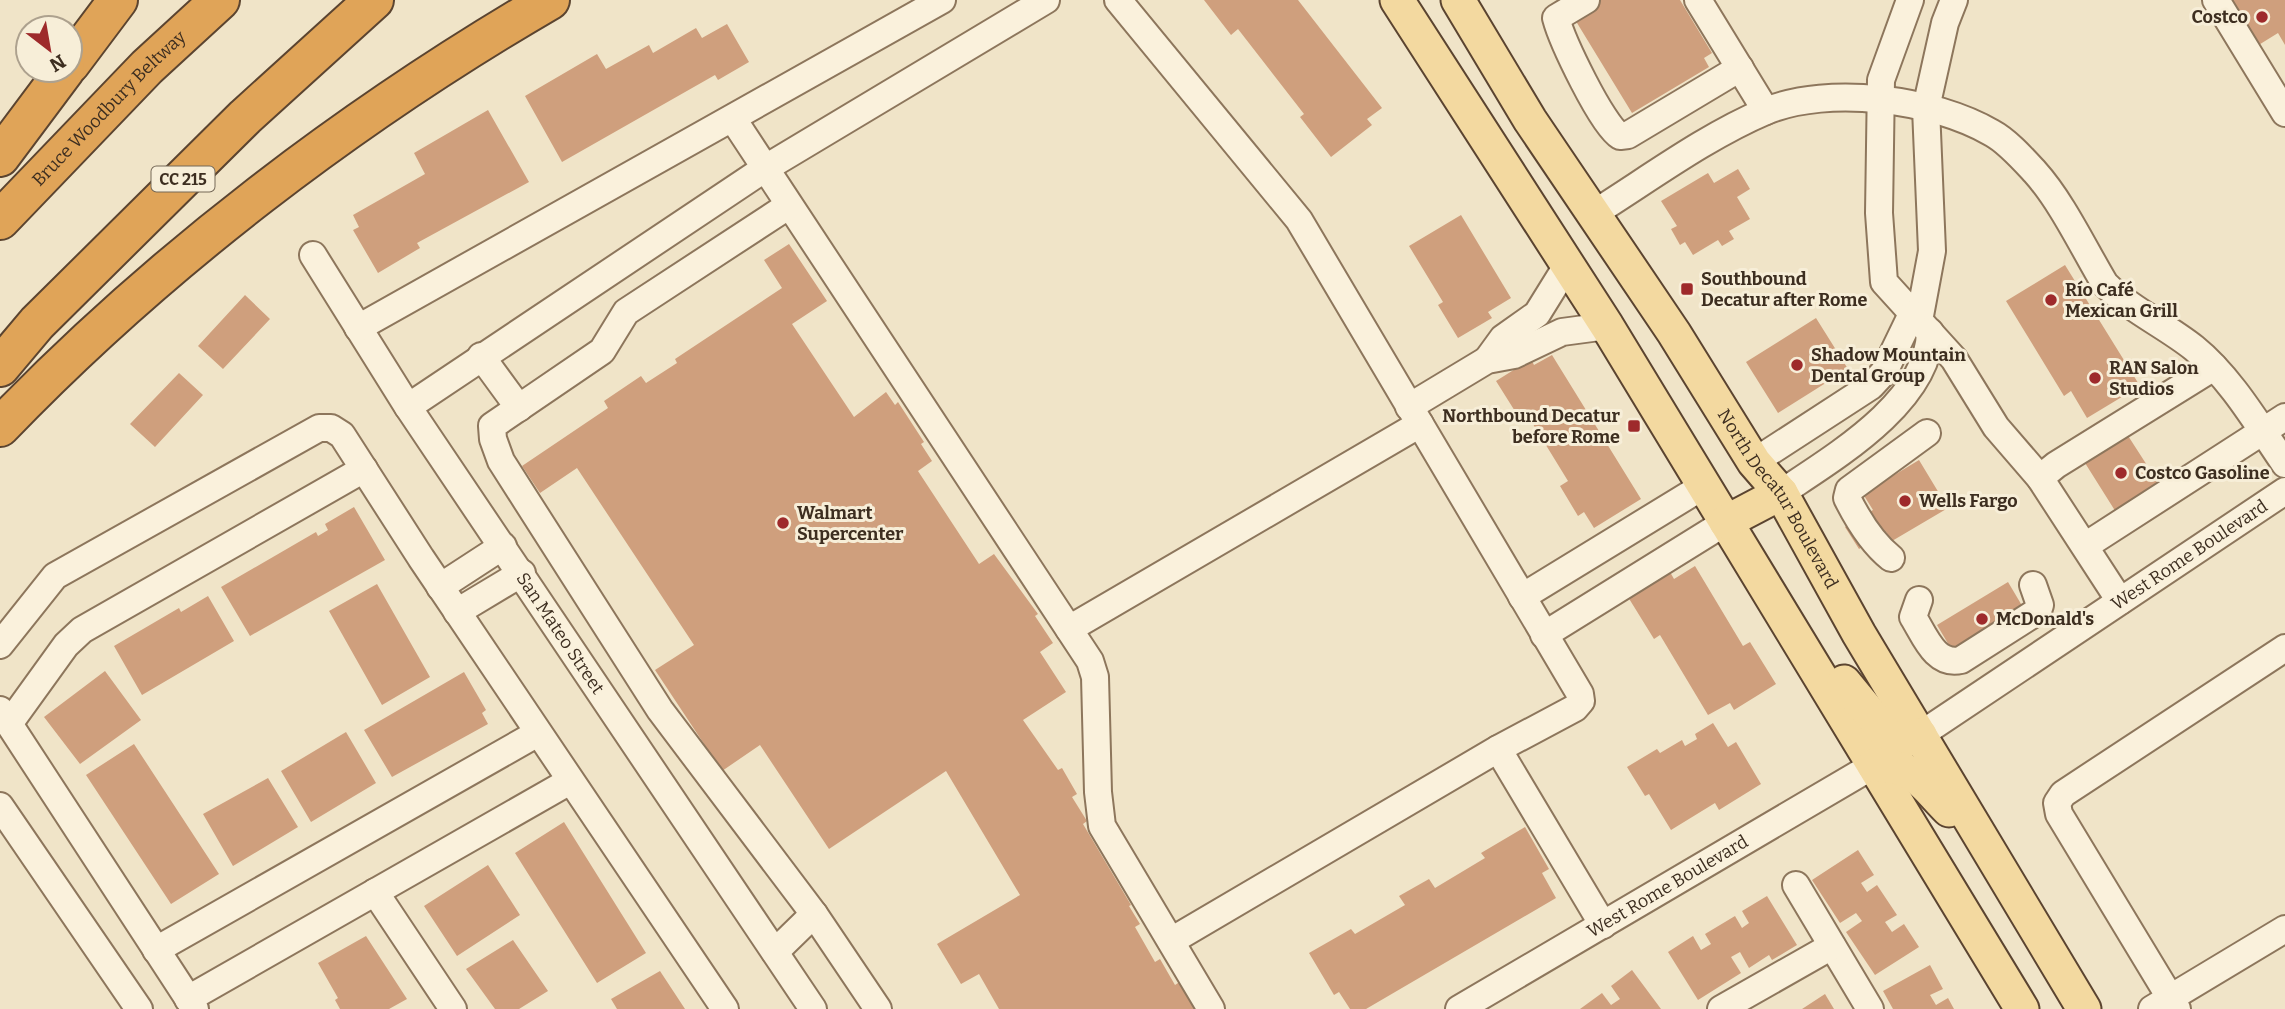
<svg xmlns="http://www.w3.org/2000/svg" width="2285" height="1009" viewBox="0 0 2285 1009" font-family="Bitter,serif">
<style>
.building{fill:#cf9f7d}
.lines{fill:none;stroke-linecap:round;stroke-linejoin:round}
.minor-casing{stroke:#8d765c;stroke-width:30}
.major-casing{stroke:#5b4430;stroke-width:37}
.highway-casing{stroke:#5b4430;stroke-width:42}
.minor{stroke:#faf1dc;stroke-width:26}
.major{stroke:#f3d9a0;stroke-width:33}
.highway{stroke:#e0a458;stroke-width:38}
.poi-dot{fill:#9e2a2b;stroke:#f7eed8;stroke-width:2.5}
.labels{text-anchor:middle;stroke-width:6;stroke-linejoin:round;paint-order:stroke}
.shield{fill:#f7eed8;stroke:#756857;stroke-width:2}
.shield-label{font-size:16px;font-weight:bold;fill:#3d2e20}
.poi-label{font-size:18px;font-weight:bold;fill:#3d2e20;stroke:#f7eed8;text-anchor:start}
.street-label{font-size:18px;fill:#3d2e20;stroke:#f7eed8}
</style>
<rect width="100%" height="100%" fill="#f0e4c8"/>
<path class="building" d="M 1204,0 L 1298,0 L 1382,108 L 1367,119 L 1372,125 L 1331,157 L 1300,117 L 1304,114 L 1238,29 L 1231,35 Z
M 1577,0 L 1680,0 L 1712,53 L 1704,58 L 1709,67 L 1632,113 L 1574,18 Z
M 2230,0 L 2285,0 L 2285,45 L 2278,33 L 2257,46 Z
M 727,24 L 749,62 L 718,80 L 715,75 L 562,162 L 525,96 L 597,54 L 606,69 L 649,45 L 653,53 L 696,28 L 702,38 Z
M 488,110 L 529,182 L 417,243 L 420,248 L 378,273 L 353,230 L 359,227 L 353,215 L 425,174 L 414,153 Z
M 1738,169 L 1750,189 L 1737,197 L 1750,219 L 1729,231 L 1734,239 L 1722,246 L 1718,240 L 1693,255 L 1685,242 L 1680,245 L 1671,229 L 1677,226 L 1661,201 L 1708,173 L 1714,183 Z
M 1461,215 L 1511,298 L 1488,312 L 1492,318 L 1458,338 L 1438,305 L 1443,302 L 1409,246 Z
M 789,244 L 827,301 L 792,324 L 854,417 L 886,392 L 895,405 L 898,402 L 924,442 L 921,444 L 932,461 L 918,471 L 979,564 L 994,554 L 1038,614 L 1035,616 L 1053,643 L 1040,652 L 1066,692 L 1023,720 L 1058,770 L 1062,768 L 1077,794 L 1072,797 L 1087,821 L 1083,824 L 1131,905 L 1129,906 L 1140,924 L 1135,927 L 1155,962 L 1160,959 L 1175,985 L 1181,981 L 1197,1009 L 999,1009 L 979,974 L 961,984 L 937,944 L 1020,895 L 946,771 L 829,849 L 760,745 L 722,771 L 655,670 L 694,645 L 577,468 L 540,493 L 522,466 L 608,408 L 604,401 L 641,376 L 646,383 L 677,363 L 675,359 L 782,288 L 764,260 Z
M 2065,265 L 2140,386 L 2087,418 L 2071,391 L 2064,396 L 2006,301 Z
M 245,295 L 270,319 L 223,369 L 198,346 Z
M 1816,318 L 1848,369 L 1778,413 L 1746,362 Z
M 1552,355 L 1641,499 L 1594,528 L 1584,512 L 1578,516 L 1560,486 L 1568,481 L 1525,411 L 1518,416 L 1496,381 L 1531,359 L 1534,365 Z
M 179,373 L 203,395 L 155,447 L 130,424 Z
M 2123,428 L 2163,490 L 2119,517 L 2080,455 Z
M 1919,460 L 1948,508 L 1892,541 L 1886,532 L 1859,549 L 1845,527 L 1873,510 L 1863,494 Z
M 354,507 L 385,560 L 250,636 L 221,587 L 316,532 L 318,536 L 328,530 L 325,524 Z
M 1695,566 L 1743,646 L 1750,642 L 1776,684 L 1734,710 L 1730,703 L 1708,715 L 1660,635 L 1654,639 L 1628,597 L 1670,572 L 1674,579 Z
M 2008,582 L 2027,614 L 1956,657 L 1937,625 Z
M 377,584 L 430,677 L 382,705 L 329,611 Z
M 208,596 L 234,641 L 142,695 L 114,646 L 179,608 L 181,612 Z
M 105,671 L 141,720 L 80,764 L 44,717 Z
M 464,672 L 486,710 L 482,713 L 488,724 L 392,777 L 364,730 Z
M 1713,723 L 1728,747 L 1736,742 L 1761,784 L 1719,810 L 1715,803 L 1671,830 L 1649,794 L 1645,796 L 1627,767 L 1657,749 L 1660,753 L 1682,740 L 1685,746 L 1697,739 L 1695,734 Z
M 346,732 L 376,783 L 311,822 L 281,771 Z
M 134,744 L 219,874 L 171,904 L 86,775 Z
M 268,778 L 298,827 L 233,866 L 203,814 Z
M 564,822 L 646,953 L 597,983 L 515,853 Z
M 1525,827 L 1549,869 L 1542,873 L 1556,898 L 1366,1009 L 1350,1009 L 1339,992 L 1334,995 L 1309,953 L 1351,929 L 1355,934 L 1405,905 L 1399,896 L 1429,879 L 1435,888 L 1485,858 L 1481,853 Z
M 1858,850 L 1874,875 L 1861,883 L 1867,892 L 1877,885 L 1897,915 L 1885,922 L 1892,932 L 1904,924 L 1919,947 L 1875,975 L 1846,932 L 1862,921 L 1856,913 L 1840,923 L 1812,880 Z
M 488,865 L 520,915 L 457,956 L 424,906 Z
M 1767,896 L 1797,945 L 1772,960 L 1769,955 L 1749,968 L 1740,952 L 1731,957 L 1741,973 L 1698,1000 L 1668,952 L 1693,936 L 1701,950 L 1711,944 L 1705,934 L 1735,916 L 1742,928 L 1749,923 L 1742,911 Z
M 366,936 L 407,999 L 389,1009 L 340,1009 L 335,1000 L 338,998 L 318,963 Z
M 513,940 L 548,991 L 519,1009 L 495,1009 L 466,969 Z
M 1930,965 L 1943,989 L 1930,995 L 1936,1005 L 1948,998 L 1954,1009 L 1893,1009 L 1883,991 Z
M 1632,970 L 1661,1009 L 1580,1009 L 1602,993 L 1611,1005 L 1620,999 L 1611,986 Z
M 660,971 L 685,1009 L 617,1009 L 611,999 Z
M 1825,994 L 1834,1009 L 1802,1009 Z"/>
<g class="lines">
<g class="minor-casing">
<g id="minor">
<path d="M 1118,0 L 1299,220 L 1580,694 L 1581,701 L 1575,708 L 1498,749 L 1603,925"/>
<path d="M 1586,0 L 1556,18 C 1562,41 1602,125 1620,136 L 1628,135 L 1740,68"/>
<path d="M 1698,0 L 1766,111"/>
<path d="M 1910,0 L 1881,80 L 1879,213 L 1884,282 L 1954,359 L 1996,427 L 2040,478 L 2120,601"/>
<path d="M 2216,0 L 2285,113"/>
<path d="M 733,119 L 1090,661 L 1095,677 L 1098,792 L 1102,826 L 1211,1009"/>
<path d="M 788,206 L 626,312 L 602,351 L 492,426 L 493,439 L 501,461 L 660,710 L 814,914 L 878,1009"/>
<path d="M 1593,214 C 1649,179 1705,137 1766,111 C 1829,85 1934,99 1992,133 C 2007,141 2023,159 2035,172 C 2062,202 2084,249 2105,284 C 2131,310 2165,325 2194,348 C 2231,378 2258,425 2285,464"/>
<path id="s1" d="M 313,255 L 408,407 L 813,1009"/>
<path d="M 1919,321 L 1932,251 L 1926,108 L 1945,23 L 1954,0"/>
<path d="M 358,328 L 942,0"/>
<path d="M 481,356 L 519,408"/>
<path d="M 1487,360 L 1503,338 L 1537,314 L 1568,264"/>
<path d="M 408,407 L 764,169 L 1046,0"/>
<path d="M 1409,407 L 1487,360 L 1514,355 L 1562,332 L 1607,326"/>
<path d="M 1754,462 L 1871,386 L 1884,372 L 1912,314"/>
<path d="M 2040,478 L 2056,465 L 2214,367"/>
<path d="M 1781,493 C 1833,458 1929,402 1930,332"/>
<path d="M 2085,546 L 2285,417"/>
<path d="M 1891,558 C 1872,543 1858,520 1847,498 L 1849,490 L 1927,433"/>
<path d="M 440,587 L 503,546"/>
<path d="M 1522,597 L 1705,485"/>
<path d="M 1919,600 L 1913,617 C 1925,636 1935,666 1961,660 L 2038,611 L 2040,605 L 2033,585"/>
<path d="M 457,612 L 522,573"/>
<path d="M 1069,629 L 1420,424"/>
<path d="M 1544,635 L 1726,522"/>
<path d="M 0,645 L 55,576 L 319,428 L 331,428 L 342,435 L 421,558 L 725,1009"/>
<path d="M 0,710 L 195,1009"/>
<path d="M 9,724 L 66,645 L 82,630 L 364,469"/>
<path id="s2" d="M 1920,735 L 2285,491"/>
<path d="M 0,806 L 139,1009"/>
<path d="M 1796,885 L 1870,1009"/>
<path d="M 375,892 L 453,1009"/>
<path d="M 1171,941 L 1498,749"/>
<path d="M 156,950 L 538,733"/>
<path d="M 775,952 L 814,914"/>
<path d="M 188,999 L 570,781"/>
<path id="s3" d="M 1459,1009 L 1874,765"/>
<path d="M 1721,1009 L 1832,946"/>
<path d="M 2152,1009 L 2285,929"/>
<path d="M 2177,1009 L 2059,814 L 2057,803 L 2063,794 L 2285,648"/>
</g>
</g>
<g class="major-casing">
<g id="major">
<path d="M 1397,0 L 1607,326 L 2022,1009"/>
<path id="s4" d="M 1458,0 L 1530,120 L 1674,333 L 1754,462 L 1781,493 L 1859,634 L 2084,1009"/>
<path d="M 1726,522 L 1781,493"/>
<path d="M 1844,682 L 1891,739 L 1905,741 L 1920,735"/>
<path d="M 1874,765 C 1915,765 1923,784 1949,810"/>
</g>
</g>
<g class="highway-casing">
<g id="highway">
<path d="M 70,64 L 118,0"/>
<path d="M 0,157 L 65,70"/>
<path id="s5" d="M 0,220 L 147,67 L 220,0"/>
<path d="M 0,367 L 37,323 L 245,117 L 374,0"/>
<path d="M 0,427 C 160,261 351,116 550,0"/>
</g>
</g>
<use href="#minor" class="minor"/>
<use href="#major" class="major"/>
<use href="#highway" class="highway"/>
</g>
<g class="poi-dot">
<circle cx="2262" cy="17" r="7"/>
<rect x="1680" y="282" width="14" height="14" rx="3.5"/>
<circle cx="2051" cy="300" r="7"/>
<circle cx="1797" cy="365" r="7"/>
<circle cx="2095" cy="378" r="7"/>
<rect x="1627" y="419" width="14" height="14" rx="3.5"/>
<circle cx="2121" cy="473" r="7"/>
<circle cx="1905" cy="501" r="7"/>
<circle cx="783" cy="523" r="7"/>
<circle cx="1982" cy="619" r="7"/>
</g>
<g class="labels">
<rect class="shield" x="151.5" y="166.5" width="63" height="25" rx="5"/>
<g class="shield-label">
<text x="183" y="185">CC 215</text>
</g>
<g class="poi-label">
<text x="2248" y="23" text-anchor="end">Costco</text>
<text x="1701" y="285">Southbound<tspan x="1701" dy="21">Decatur after Rome</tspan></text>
<text x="2065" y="296">Río Café<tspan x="2065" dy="21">Mexican Grill</tspan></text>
<text x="1811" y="361">Shadow Mountain<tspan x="1811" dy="21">Dental Group</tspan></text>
<text x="2109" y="374">RAN Salon<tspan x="2109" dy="21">Studios</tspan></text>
<text x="1620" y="422" text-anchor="end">Northbound Decatur<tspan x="1620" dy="21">before Rome</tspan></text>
<text x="2135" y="479">Costco Gasoline</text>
<text x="1919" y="507">Wells Fargo</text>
<text x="797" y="519">Walmart<tspan x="797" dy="21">Supercenter</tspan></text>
<text x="1996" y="625">McDonald's</text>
</g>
<g class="street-label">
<text dy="6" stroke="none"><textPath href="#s5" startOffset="156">Bruce Woodbury Beltway</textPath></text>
<text dy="6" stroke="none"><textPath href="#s4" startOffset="593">North Decatur Boulevard</textPath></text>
<text dy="6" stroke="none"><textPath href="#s2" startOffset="324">West Rome Boulevard</textPath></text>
<text dy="6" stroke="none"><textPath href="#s1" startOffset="452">San Mateo Street</textPath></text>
<text dy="6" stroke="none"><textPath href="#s3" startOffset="242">West Rome Boulevard</textPath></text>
</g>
</g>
<g transform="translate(49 49) rotate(149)"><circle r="33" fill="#f7eed8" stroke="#ada18e" stroke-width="2"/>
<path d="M0-5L12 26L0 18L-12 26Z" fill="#9e2a2b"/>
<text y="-10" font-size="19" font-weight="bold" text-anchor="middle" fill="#3d2e20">N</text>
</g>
</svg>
